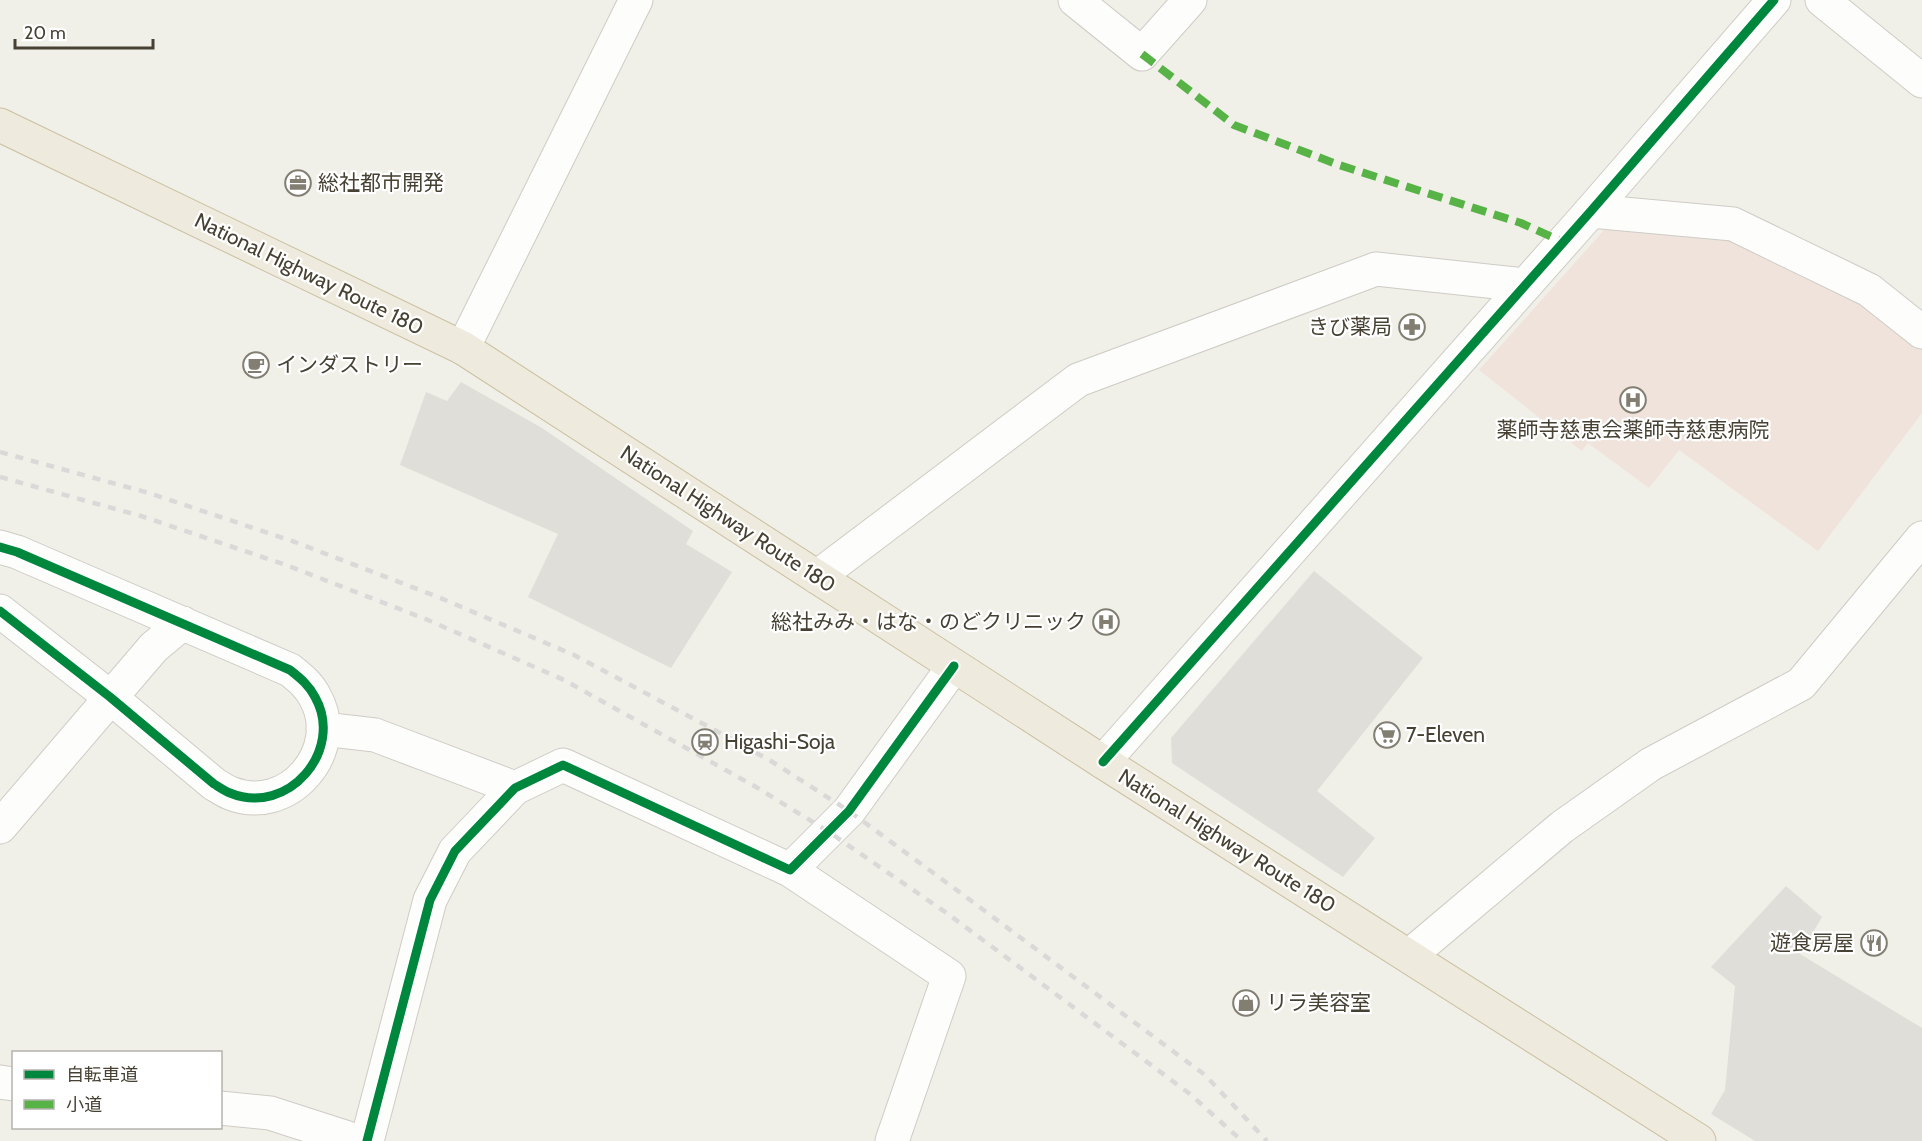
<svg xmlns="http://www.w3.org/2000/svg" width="1922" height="1141" viewBox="0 0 1922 1141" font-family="Cabin,'Noto Sans JP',sans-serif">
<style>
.medical{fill:#f0e3db}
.parking{fill:#dfded8}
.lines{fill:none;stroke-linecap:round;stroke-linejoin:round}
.minor-casing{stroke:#ceccc5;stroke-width:35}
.tertiary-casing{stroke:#ceccc5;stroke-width:35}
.trunk-casing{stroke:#cbc0a0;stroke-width:35}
.minor{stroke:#fdfdfc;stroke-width:33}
.tertiary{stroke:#fdfdfc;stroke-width:33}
.trunk{stroke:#eeeadd;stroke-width:33}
.rail{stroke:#d9d9d8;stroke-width:4.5;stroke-dasharray:8 8;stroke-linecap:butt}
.quiet{stroke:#57b346;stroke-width:8;stroke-dasharray:15 8;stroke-linecap:butt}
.cycleway-casing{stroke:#fff;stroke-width:13}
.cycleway{stroke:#00873e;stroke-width:9}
.labels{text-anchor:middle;stroke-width:4.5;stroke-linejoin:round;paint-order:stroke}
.poi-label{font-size:21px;fill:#474133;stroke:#fff;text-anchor:start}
.street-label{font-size:21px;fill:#474133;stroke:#fff}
</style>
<rect width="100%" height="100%" fill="#f0efe8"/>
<path class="medical" d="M 1673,226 L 1746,243 L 1857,298 L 1922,349 L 1922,413 L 1818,551 L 1679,450 L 1649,488 L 1588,443 L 1582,451 L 1479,370 L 1605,229 Z"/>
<path class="parking" d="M 461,382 L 542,428 L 693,531 L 686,544 L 732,572 L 671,668 L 528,597 L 558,534 L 400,465 L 426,392 L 447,401 Z
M 1314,571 L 1423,658 L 1317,791 L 1375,838 L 1343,877 L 1172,763 L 1171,738 Z
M 1786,886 L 1822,917 L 1800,954 L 1922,1028 L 1922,1141 L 1755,1141 L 1711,1114 L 1725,1090 L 1735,986 L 1711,967 Z"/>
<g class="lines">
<g class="minor-casing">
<path id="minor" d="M 1075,0 L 1142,54 L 1190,0
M 1822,0 L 1922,81
M 1591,211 L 1733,224 L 1869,290 L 1922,332
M 463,348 L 636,0
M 0,547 L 17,552 L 290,670 C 300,678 309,685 315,697 C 345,750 288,817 230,793 C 225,791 219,787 214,784 L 110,697 L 0,611
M 817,577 L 1078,380 L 1376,269 L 1525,285
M 323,729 L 375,735 L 515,788
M 0,827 L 154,647 L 183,623
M 790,870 L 949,976 L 892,1141
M 1409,956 L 1562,827 L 1651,764 L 1801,684 L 1922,538
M 0,1082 L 14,1084
M 220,1108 L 270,1113 L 357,1141
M 367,1141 L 430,900 L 455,851 L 515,788 L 563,765 L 790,870 L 849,811 L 954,666"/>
</g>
<g class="tertiary-casing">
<path id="tertiary" d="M 1103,762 L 1591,211 L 1774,0"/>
</g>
<g class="trunk-casing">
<path id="trunk" d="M 0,125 L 463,348 L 1103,762 L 1699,1141"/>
</g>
<use href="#minor" class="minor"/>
<use href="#tertiary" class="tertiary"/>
<use href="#trunk" class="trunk"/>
<path class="rail" d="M 0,452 L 149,493 L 295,542 L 438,597 L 574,655 L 711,728 L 771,761 L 849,811 L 962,894 L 1205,1075 L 1267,1141
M 0,477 L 141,516 L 286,565 L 428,620 L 564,680 L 756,787 L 829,832 L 948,914 L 1190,1094 L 1242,1141"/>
<path class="quiet" d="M 1142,54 L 1234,125 L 1339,165 L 1521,223 L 1563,242"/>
<g class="cycleway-casing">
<path id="cycleway" d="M 0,547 L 17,552 L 290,670 C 300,678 309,685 315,697 C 345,750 288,817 230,793 C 225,791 219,787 214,784 L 110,697 L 0,611
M 1103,762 L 1591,211 L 1774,0
M 367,1141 L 430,900 L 455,851 L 515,788 L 563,765 L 790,870 L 849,811 L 954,666"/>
</g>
<use href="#cycleway" class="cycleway"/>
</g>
<defs>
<g id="office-ring" transform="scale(1.35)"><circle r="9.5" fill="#fff" stroke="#827e72" stroke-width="1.5"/><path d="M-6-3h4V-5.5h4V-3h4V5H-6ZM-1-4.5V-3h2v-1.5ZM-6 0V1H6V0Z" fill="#827e72"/></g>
<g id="pharmacy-ring" transform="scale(1.35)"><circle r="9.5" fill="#fff" stroke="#827e72" stroke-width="1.5"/><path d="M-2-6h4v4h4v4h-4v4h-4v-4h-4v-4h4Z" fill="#827e72"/></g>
<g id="cafe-ring" transform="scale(1.35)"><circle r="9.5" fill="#fff" stroke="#827e72" stroke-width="1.5"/><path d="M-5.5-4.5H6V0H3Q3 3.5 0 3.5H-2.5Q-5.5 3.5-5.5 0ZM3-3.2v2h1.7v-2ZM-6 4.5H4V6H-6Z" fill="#827e72"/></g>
<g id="hospital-ring" transform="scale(1.35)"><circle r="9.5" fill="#fff" stroke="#827e72" stroke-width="1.5"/><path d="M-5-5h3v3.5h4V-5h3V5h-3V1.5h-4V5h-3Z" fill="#827e72"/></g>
<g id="supermarket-ring" transform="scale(1.35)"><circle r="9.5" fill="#fff" stroke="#827e72" stroke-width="1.5"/><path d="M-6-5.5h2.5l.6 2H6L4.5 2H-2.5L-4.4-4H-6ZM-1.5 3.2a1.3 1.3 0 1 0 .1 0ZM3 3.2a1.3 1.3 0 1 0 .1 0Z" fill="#827e72"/></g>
<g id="station-ring" transform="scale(1.35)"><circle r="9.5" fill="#fff" stroke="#827e72" stroke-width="1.5"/><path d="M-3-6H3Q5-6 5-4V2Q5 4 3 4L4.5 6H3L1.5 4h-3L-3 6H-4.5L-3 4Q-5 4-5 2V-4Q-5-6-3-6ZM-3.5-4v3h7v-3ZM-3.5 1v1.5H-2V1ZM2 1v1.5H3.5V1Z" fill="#827e72"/></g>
<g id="restaurant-ring" transform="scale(1.35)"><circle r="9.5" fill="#fff" stroke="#827e72" stroke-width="1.5"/><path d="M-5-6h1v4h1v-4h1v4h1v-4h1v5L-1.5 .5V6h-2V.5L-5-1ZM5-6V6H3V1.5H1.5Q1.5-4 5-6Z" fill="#827e72"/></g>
<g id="shop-ring" transform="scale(1.35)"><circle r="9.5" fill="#fff" stroke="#827e72" stroke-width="1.5"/><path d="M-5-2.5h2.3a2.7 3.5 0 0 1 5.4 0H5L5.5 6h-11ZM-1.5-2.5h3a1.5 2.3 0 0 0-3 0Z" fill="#827e72"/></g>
</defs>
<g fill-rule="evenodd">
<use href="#office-ring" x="298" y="183"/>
<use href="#pharmacy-ring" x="1412" y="327"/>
<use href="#cafe-ring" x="256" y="365"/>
<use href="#hospital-ring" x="1633" y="400"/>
<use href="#hospital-ring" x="1106" y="622"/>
<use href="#supermarket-ring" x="1387" y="735"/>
<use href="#station-ring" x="705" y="742"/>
<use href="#restaurant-ring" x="1874" y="943"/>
<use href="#shop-ring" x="1246" y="1003"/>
</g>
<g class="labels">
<g class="poi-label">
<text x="318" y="190">総社都市開発</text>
<text x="1392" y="334" text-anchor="end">きび薬局</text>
<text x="276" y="372">インダストリー</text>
<text x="1633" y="437" text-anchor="middle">薬師寺慈恵会薬師寺慈恵病院</text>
<text x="1086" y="629" text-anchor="end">総社みみ・はな・のどクリニック</text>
<text x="1406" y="742">7-Eleven</text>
<text x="724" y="749">Higashi-Soja</text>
<text x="1854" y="950" text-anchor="end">遊食房屋</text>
<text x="1266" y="1010">リラ美容室</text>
</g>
<g class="street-label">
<text transform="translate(309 274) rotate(26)" y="7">National Highway Route 180</text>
<text transform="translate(728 519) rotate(33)" y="7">National Highway Route 180</text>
<text transform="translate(1227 841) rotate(32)" y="7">National Highway Route 180</text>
</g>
</g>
<rect x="12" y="1051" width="210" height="78" fill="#ffffff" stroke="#b5b3ad" stroke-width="1.5"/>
<rect x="24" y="1070" width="30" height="9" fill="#00873e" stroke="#b5b3ad" stroke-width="1.5"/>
<text x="66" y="1081" font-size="18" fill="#474133">自転車道</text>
<rect x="24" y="1100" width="30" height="9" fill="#57b346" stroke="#b5b3ad" stroke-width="1.5"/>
<text x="66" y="1111" font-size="18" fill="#474133">小道</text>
<path d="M15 39v9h138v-9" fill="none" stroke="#474133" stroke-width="3"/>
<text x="24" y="39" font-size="18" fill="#474133" stroke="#ffffff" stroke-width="4.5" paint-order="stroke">20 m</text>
</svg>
